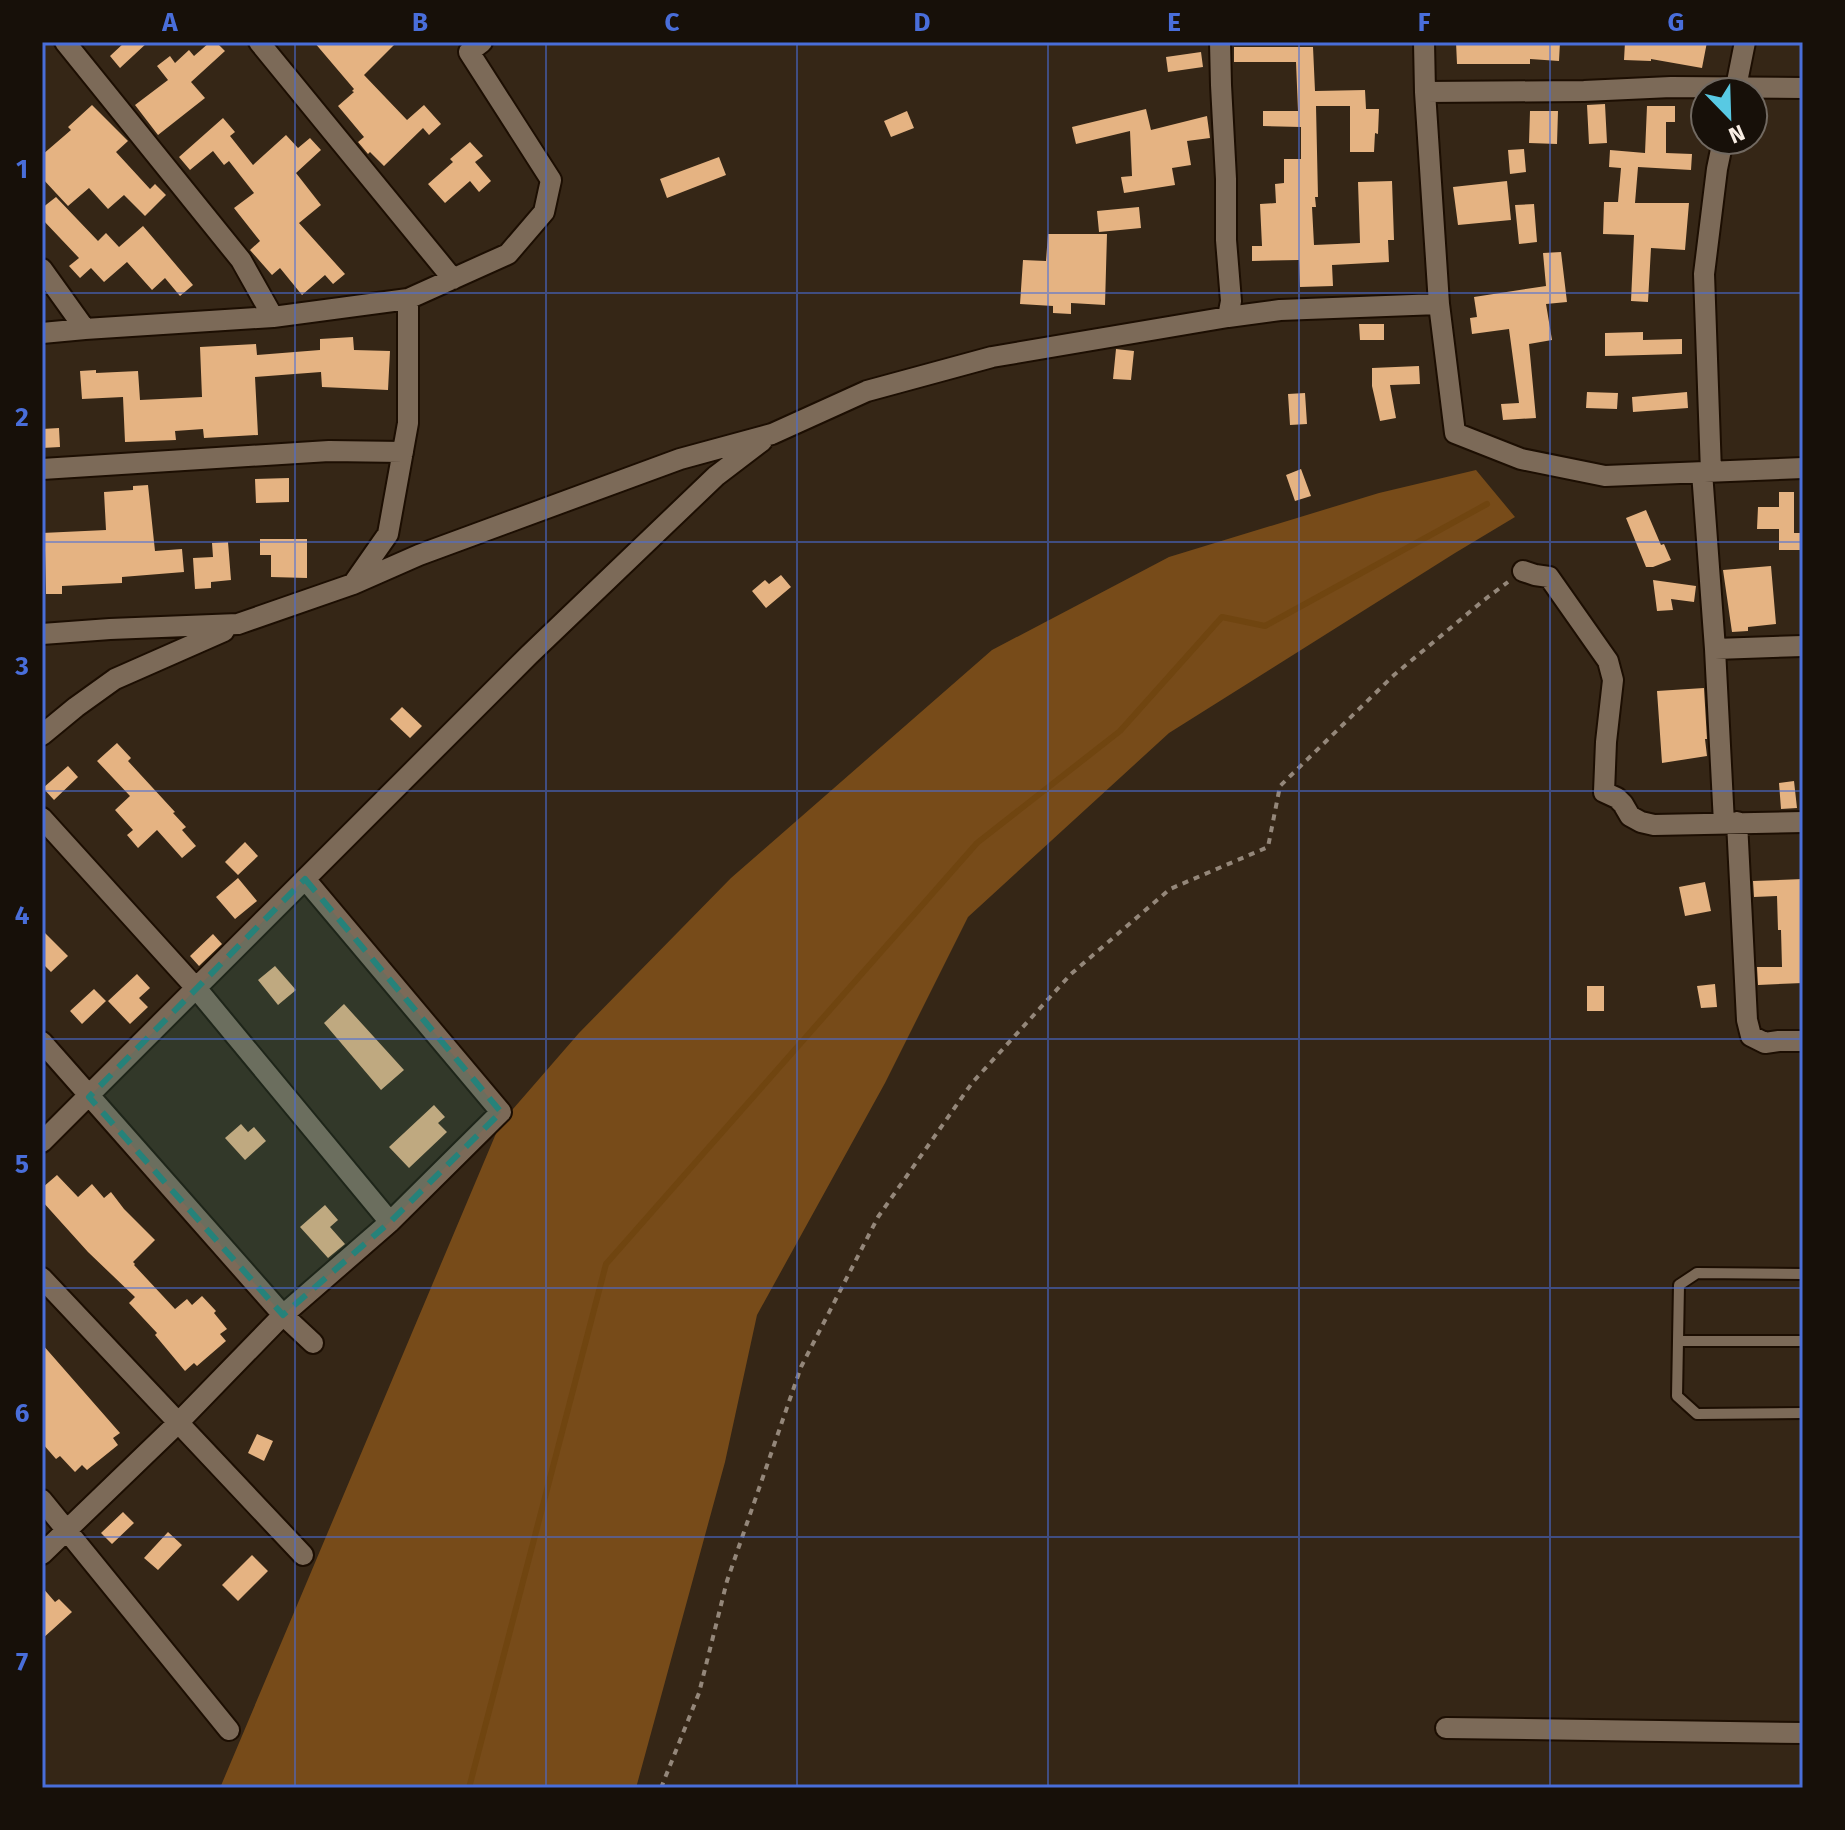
<svg xmlns="http://www.w3.org/2000/svg" width="1845" height="1830" viewBox="0 0 1845 1830" font-family="'Fira Sans',sans-serif">
<style>
.forest{fill:#774b19}
.lines{fill:none;stroke-linecap:round;stroke-linejoin:round}
.stream{stroke:#704510;stroke-width:6}
.building{fill:#e5b382}
.lane-casing{stroke:#1c0e02;stroke-width:14}
.street-casing{stroke:#1c0e02;stroke-width:24}
.path{stroke:#94877a;stroke-width:4;stroke-dasharray:6 6;stroke-linecap:butt}
.lane{stroke:#7c6a58;stroke-width:10}
.street{stroke:#7c6a58;stroke-width:20}
.marked{fill:#26827a;fill-opacity:0.2;stroke:#26827a;stroke-width:6;stroke-dasharray:16 10;stroke-linejoin:round}
.grid{fill:none;stroke:#496eda;stroke-width:2;stroke-opacity:0.55}
.neatline{fill:none;stroke:#496eda;stroke-width:3}
.grid-label{font-size:26px;text-anchor:middle;font-weight:bold;fill:#496eda}
</style>
<rect width="100%" height="100%" fill="#352616"/>
<path class="forest" d="M 1476,470 L 1515,517 L 1455,553 L 1169,733 L 968,917 L 885,1083 L 757,1315 L 725,1462 L 636,1788 L 220,1788 L 500,1124 L 579,1033 L 731,878 L 992,650 L 1169,557 L 1379,493 Z"/>
<g class="lines">
<path class="stream" d="M 469,1788 L 606,1264 L 977,843 L 1120,731 L 1222,617 L 1265,626 L 1487,504"/>
</g>
<path class="building" d="M 125,42 L 148,42 L 120,68 L 110,56 Z
M 210,42 L 216,42 L 225,51 L 191,82 L 205,98 L 158,135 L 135,105 L 168,80 L 157,66 L 170,56 L 175,63 L 189,50 L 194,56 Z
M 314,42 L 397,42 L 364,75 L 407,120 L 424,105 L 441,124 L 429,135 L 423,128 L 384,166 L 370,152 L 368,154 L 358,142 L 364,137 L 338,106 L 354,92 L 352,91 L 354,89 Z
M 1456,42 L 1560,42 L 1559,61 L 1530,59 L 1530,64 L 1457,64 Z
M 1625,42 L 1707,42 L 1702,68 L 1651,59 L 1651,61 L 1624,60 Z
M 1234,47 L 1313,47 L 1315,91 L 1365,90 L 1366,109 L 1379,109 L 1378,134 L 1375,133 L 1374,152 L 1350,152 L 1350,106 L 1316,106 L 1318,197 L 1315,197 L 1316,207 L 1312,207 L 1314,245 L 1360,243 L 1358,182 L 1392,181 L 1394,240 L 1388,240 L 1389,262 L 1332,265 L 1333,286 L 1300,287 L 1299,260 L 1252,261 L 1252,246 L 1262,246 L 1260,204 L 1276,203 L 1275,184 L 1284,183 L 1284,159 L 1301,159 L 1301,127 L 1263,126 L 1263,111 L 1298,111 L 1296,62 L 1234,62 Z
M 1201,52 L 1203,67 L 1168,72 L 1166,57 Z
M 1605,104 L 1607,143 L 1589,144 L 1587,105 Z
M 92,105 L 128,141 L 116,152 L 150,189 L 155,184 L 166,195 L 145,216 L 124,195 L 108,209 L 89,188 L 68,206 L 42,178 L 42,155 L 71,130 L 68,127 Z
M 1647,106 L 1675,106 L 1675,122 L 1666,122 L 1666,153 L 1692,154 L 1691,170 L 1638,167 L 1635,203 L 1689,203 L 1685,250 L 1651,248 L 1648,302 L 1631,301 L 1634,235 L 1603,234 L 1604,202 L 1618,202 L 1621,168 L 1609,167 L 1610,150 L 1645,153 Z
M 1146,109 L 1151,130 L 1207,116 L 1210,138 L 1187,141 L 1191,165 L 1172,168 L 1175,185 L 1124,193 L 1121,177 L 1132,176 L 1130,131 L 1076,144 L 1072,127 Z
M 907,111 L 914,128 L 891,137 L 884,121 Z
M 1530,111 L 1558,111 L 1557,144 L 1529,143 Z
M 223,118 L 235,132 L 230,136 L 253,165 L 286,135 L 298,148 L 310,138 L 321,150 L 296,173 L 321,205 L 299,223 L 345,274 L 333,284 L 325,275 L 302,295 L 280,268 L 272,275 L 250,250 L 260,241 L 234,208 L 254,193 L 229,161 L 224,165 L 213,151 L 190,170 L 179,157 Z
M 470,142 L 483,156 L 475,162 L 491,181 L 479,192 L 470,181 L 445,203 L 428,184 L 453,162 L 450,159 Z
M 1524,149 L 1526,172 L 1510,174 L 1508,150 Z
M 719,157 L 726,175 L 667,198 L 660,179 Z
M 1507,181 L 1511,220 L 1458,225 L 1453,187 Z
M 56,197 L 98,241 L 106,233 L 119,247 L 143,226 L 193,285 L 180,296 L 165,278 L 152,290 L 127,262 L 104,282 L 91,268 L 80,278 L 69,266 L 79,258 L 42,219 L 42,208 Z
M 1534,204 L 1537,242 L 1519,244 L 1515,205 Z
M 1139,207 L 1141,228 L 1099,232 L 1097,211 Z
M 1048,234 L 1107,234 L 1105,305 L 1071,303 L 1071,314 L 1053,313 L 1053,306 L 1020,304 L 1023,260 L 1046,261 Z
M 1561,252 L 1567,302 L 1546,304 L 1552,340 L 1529,344 L 1536,418 L 1503,420 L 1501,404 L 1519,403 L 1509,329 L 1472,334 L 1470,318 L 1477,317 L 1474,297 L 1546,286 L 1543,253 Z
M 1359,324 L 1384,324 L 1384,340 L 1360,340 Z
M 1643,332 L 1643,340 L 1682,339 L 1682,354 L 1605,356 L 1605,333 Z
M 353,337 L 354,350 L 390,351 L 388,390 L 322,387 L 321,372 L 255,377 L 258,435 L 204,438 L 203,429 L 175,431 L 176,440 L 125,442 L 123,397 L 82,399 L 80,371 L 96,370 L 96,373 L 138,371 L 140,400 L 202,397 L 200,347 L 256,344 L 257,355 L 320,350 L 320,339 Z
M 1116,349 L 1134,351 L 1131,380 L 1113,379 Z
M 1419,366 L 1420,384 L 1390,385 L 1396,418 L 1380,421 L 1372,386 L 1372,368 Z
M 1587,392 L 1618,393 L 1617,409 L 1586,408 Z
M 1687,392 L 1688,408 L 1633,412 L 1632,397 Z
M 1305,393 L 1307,424 L 1290,425 L 1288,394 Z
M 59,428 L 60,447 L 42,448 L 42,429 Z
M 1301,469 L 1311,496 L 1295,501 L 1286,475 Z
M 289,478 L 289,502 L 256,503 L 255,479 Z
M 148,485 L 155,551 L 182,549 L 184,572 L 122,577 L 122,583 L 62,586 L 62,594 L 46,594 L 45,550 L 42,551 L 42,533 L 106,530 L 104,492 L 133,490 L 133,486 Z
M 1779,492 L 1794,492 L 1794,533 L 1801,533 L 1800,550 L 1779,550 L 1779,529 L 1757,529 L 1758,507 L 1779,507 Z
M 1646,510 L 1661,545 L 1664,544 L 1671,560 L 1653,567 L 1646,567 L 1626,518 Z
M 260,539 L 307,539 L 307,578 L 271,577 L 271,555 L 260,555 Z
M 228,542 L 231,580 L 211,582 L 211,588 L 195,589 L 193,558 L 213,557 L 212,543 Z
M 1771,566 L 1776,624 L 1748,627 L 1748,631 L 1732,632 L 1723,570 Z
M 781,575 L 791,587 L 766,608 L 752,591 L 765,580 L 769,584 Z
M 1653,580 L 1696,586 L 1694,602 L 1671,599 L 1673,610 L 1657,611 Z
M 1704,688 L 1707,739 L 1705,739 L 1707,756 L 1662,763 L 1657,691 Z
M 402,707 L 422,726 L 410,738 L 390,719 Z
M 117,743 L 131,758 L 128,761 L 175,812 L 173,813 L 186,827 L 182,830 L 196,846 L 182,858 L 157,830 L 138,848 L 127,835 L 133,830 L 115,810 L 130,796 L 97,761 Z
M 68,766 L 78,777 L 54,800 L 43,788 Z
M 1794,781 L 1797,808 L 1781,809 L 1779,783 Z
M 245,842 L 258,856 L 238,875 L 225,862 Z
M 238,878 L 257,901 L 235,919 L 216,897 Z
M 1803,879 L 1803,983 L 1758,985 L 1757,967 L 1782,967 L 1781,930 L 1778,930 L 1777,896 L 1754,897 L 1753,881 Z
M 1705,882 L 1711,911 L 1685,916 L 1679,887 Z
M 42,930 L 68,956 L 51,972 L 42,963 Z
M 213,934 L 222,944 L 199,966 L 190,956 Z
M 275,966 L 296,990 L 278,1005 L 258,980 Z
M 137,974 L 150,988 L 139,998 L 148,1007 L 130,1024 L 108,1001 Z
M 1715,984 L 1717,1007 L 1701,1008 L 1697,986 Z
M 1587,986 L 1604,986 L 1604,1011 L 1587,1011 Z
M 94,989 L 106,1001 L 82,1024 L 70,1011 Z
M 344,1004 L 404,1070 L 381,1090 L 324,1023 Z
M 434,1105 L 445,1117 L 438,1123 L 447,1132 L 409,1168 L 389,1147 Z
M 241,1124 L 248,1132 L 254,1127 L 266,1141 L 245,1160 L 225,1138 Z
M 57,1175 L 78,1197 L 92,1184 L 104,1198 L 111,1192 L 124,1209 L 155,1240 L 133,1262 L 135,1264 L 134,1265 L 175,1309 L 187,1299 L 192,1305 L 202,1296 L 216,1311 L 214,1313 L 227,1329 L 220,1334 L 226,1341 L 197,1366 L 194,1363 L 185,1371 L 155,1335 L 157,1333 L 129,1303 L 135,1297 L 88,1252 L 42,1201 L 42,1188 Z
M 325,1205 L 338,1220 L 330,1227 L 345,1244 L 328,1258 L 300,1227 Z
M 42,1344 L 120,1433 L 113,1438 L 118,1445 L 87,1470 L 82,1465 L 75,1472 L 60,1456 L 56,1459 L 42,1443 Z
M 257,1434 L 273,1441 L 264,1461 L 248,1453 Z
M 123,1512 L 134,1523 L 112,1544 L 101,1533 Z
M 168,1532 L 182,1545 L 158,1570 L 144,1558 Z
M 252,1555 L 268,1571 L 238,1601 L 222,1585 Z
M 42,1587 L 55,1602 L 59,1599 L 72,1612 L 42,1639 Z"/>
<g class="lines">
<g class="lane-casing">
<path id="lane" d="M 1803,1274 L 1697,1273 L 1679,1285 L 1677,1396 L 1697,1414 L 1803,1413
M 1678,1341 L 1803,1341"/>
</g>
<g class="street-casing">
<path id="street" d="M 65,42 L 241,260 L 273,317
M 259,42 L 453,279
M 1220,42 L 1221,85 L 1226,179 L 1226,240 L 1231,301 L 1228,317
M 1424,42 L 1425,92 L 1439,304 L 1455,433 L 1521,459 L 1605,476 L 1803,468
M 1425,92 L 1584,91 L 1671,87 L 1803,88
M 1735,92 L 1745,42
M 42,269 L 85,329
M 42,333 L 85,329 L 273,317 L 408,299
M 42,469 L 329,451 L 403,452
M 1702,472 L 1715,649 L 1724,823
M 1711,472 L 1704,274 L 1717,169 L 1723,140
M 1523,571 L 1535,575 L 1549,577 L 1608,661 L 1613,680 L 1606,742 L 1604,792 L 1617,798 L 1623,804 L 1630,816 L 1641,822 L 1654,825 L 1803,822
M 353,584 L 419,555 L 680,459 L 772,434 L 867,391 L 992,357 L 1228,317 L 1280,310 L 1439,304
M 42,634 L 110,629 L 238,624 L 353,584 L 388,534 L 408,423 L 408,299 L 508,254 L 544,212 L 551,180 L 469,52 L 482,42
M 1715,649 L 1803,646
M 42,735 L 76,707 L 115,679 L 224,631
M 42,818 L 196,988 L 390,1222
M 1737,822 L 1747,1020 L 1751,1036 L 1765,1043 L 1779,1041 L 1803,1041
M 42,1042 L 283,1315 L 313,1343
M 42,1142 L 529,655 L 716,476 L 762,441
M 42,1278 L 303,1555
M 42,1500 L 229,1730
M 42,1554 L 178,1423 L 283,1315 L 390,1222 L 501,1112 L 305,879
M 1446,1728 L 1803,1733"/>
</g>
<path class="path" d="M 661,1788 L 699,1693 L 727,1581 L 801,1367 L 878,1217 L 972,1083 L 1071,974 L 1170,889 L 1268,847 L 1280,786 L 1394,675 L 1484,600 L 1508,582"/>
<use href="#lane" class="lane"/>
<use href="#street" class="street"/>
</g>
<path class="marked" d="M 305,879 L 501,1112 L 390,1222 L 283,1315 L 89,1097 Z"/>
<path class="grid" d="M 295,42 L 295,1788M 546,42 L 546,1788M 797,42 L 797,1788M 1048,42 L 1048,1788M 1299,42 L 1299,1788M 1550,42 L 1550,1788M 42,293 L 1803,293M 42,542 L 1803,542M 42,791 L 1803,791M 42,1039 L 1803,1039M 42,1288 L 1803,1288M 42,1537 L 1803,1537"/>
<rect width="1845" height="1830" fill="none" stroke="#171009" stroke-width="88"/>
<g transform="translate(1729 116) rotate(157)"><circle r="38" fill="#171009" stroke="#716961" stroke-width="2"/>
<path d="M0-6L14 30L0 20L-14 30Z" fill="#58c9e3"/>
<text y="-12" font-size="22" font-weight="bold" text-anchor="middle" fill="#f9eee4">N</text>
</g>
<rect x="44" y="44" width="1757" height="1742" class="neatline"/>
<g class="grid-label">
<text x="170" y="31">A</text>
<text x="420" y="31">B</text>
<text x="672" y="31">C</text>
<text x="922" y="31">D</text>
<text x="1174" y="31">E</text>
<text x="1424" y="31">F</text>
<text x="1676" y="31">G</text>
<text x="22" y="178">1</text>
<text x="22" y="426">2</text>
<text x="22" y="675">3</text>
<text x="22" y="924">4</text>
<text x="22" y="1173">5</text>
<text x="22" y="1422">6</text>
<text x="22" y="1671">7</text>
</g>
</svg>
